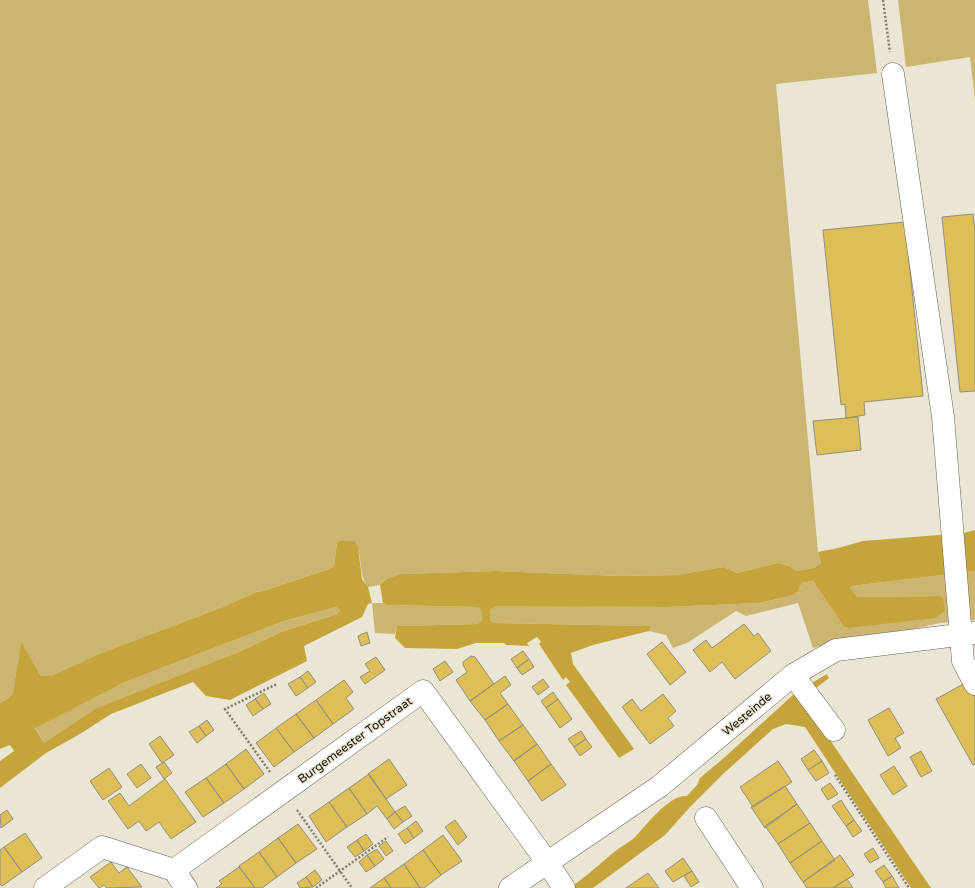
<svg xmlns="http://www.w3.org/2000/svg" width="975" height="888" viewBox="0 0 975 888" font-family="'Varela Round',sans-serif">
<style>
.green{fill:#ccb571}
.water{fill:#c5a53b;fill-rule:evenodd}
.building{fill:#debe57;stroke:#938e7e}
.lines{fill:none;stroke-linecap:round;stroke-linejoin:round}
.minor-casing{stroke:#676253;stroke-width:23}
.path{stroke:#807c71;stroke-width:2.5;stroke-dasharray:2 2;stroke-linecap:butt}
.minor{stroke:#fff;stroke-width:22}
.labels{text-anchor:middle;stroke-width:3;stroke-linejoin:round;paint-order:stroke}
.street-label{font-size:12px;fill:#15130d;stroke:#ebe5d4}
</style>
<rect width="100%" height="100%" fill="#ebe5d4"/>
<path class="green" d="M 0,0 L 868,0 L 877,73 L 776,84 L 818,552 L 821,563 L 814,568 L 797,571 L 789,566 L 778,563 L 737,573 L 724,567 L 676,575 L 620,576 L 495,571 L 402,574 L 386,579 L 380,585 L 368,587 C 358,573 363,556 355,541 L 339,541 L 337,543 L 334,566 L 329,569 L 263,591 L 256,592 L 223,607 L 101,653 L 51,676 L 42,676 C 39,674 25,649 21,643 L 13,692 L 9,698 L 0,703 Z
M 898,0 L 975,0 L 975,100 L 970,57 L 906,67 Z
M 975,571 L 975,620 L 940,623 L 909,630 L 858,636 L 813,648 L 798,603 L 746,616 L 736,611 L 687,643 L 673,648 L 666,635 L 649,631 L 649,626 L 494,623 L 490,620 L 490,610 L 495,605 L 667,607 L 760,603 L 794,595 L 798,591 L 802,583 L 813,581 L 844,627 L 848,628 L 939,596 L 856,597 L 850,588 L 852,586 Z
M 372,603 L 383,603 L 388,605 L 478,607 L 481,611 L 482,620 L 479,624 L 397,626 L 395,634 L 375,633 Z
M 336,607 L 340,610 L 337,614 L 281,632 L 241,651 L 98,708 L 44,743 L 35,727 L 125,682 L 284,621 Z"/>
<path class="water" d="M 975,530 L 975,571 L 852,586 L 850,588 L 857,597 L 939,596 L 943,598 L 945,611 L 935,618 L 848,628 L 844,627 L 813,581 L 802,583 L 798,591 L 794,595 L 760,603 L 667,607 L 495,606 L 490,610 L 490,620 L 494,623 L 650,626 L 649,631 L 593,645 L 571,653 L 573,664 L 634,749 L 619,758 L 566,685 L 570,682 L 566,677 L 563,680 L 539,644 L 541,642 L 537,637 L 527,643 L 529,646 L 506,645 L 504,643 L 476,643 L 457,649 L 405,648 L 395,638 L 397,626 L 478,624 L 482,620 L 481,611 L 478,607 L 388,605 L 383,603 L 380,585 L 386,579 L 401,574 L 495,571 L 620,576 L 676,575 L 724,567 L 737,573 L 778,563 L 789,566 L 797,571 L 814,568 L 821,563 L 818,552 L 838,548 L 863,541 L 964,533 Z
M 339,541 L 355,541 L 358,547 L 362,579 L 368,587 L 372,603 L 368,604 L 362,617 L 304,646 L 307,661 L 230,700 L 206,696 L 193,682 L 111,714 L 80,734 L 46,753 L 0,788 L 0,761 L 14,751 L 10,745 L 0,749 L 0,703 L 9,698 L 13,692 L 21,642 C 26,649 38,673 42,676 L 51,676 L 101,653 L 223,607 L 256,592 L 263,591 L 329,569 L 334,566 L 337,543 ZM 336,607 L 340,610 L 337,614 L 281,632 L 241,651 L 97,708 L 44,743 L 35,728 L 125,682 L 284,621 Z
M 827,674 L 829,678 L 803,698 L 804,702 L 931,888 L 911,888 L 805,727 L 786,724 L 773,729 L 722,775 L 690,807 L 665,835 L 593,888 L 569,888 C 587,877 601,862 618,849 C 622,846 628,843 633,839 C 645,827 669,794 687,796 L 697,785 L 700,778 L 725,757 L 795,693 Z"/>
<path class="building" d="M 973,214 L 975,232 L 975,391 L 960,392 L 942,217 Z
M 905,222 L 923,396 L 864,402 L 865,415 L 846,418 L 845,404 L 841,405 L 823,230 Z
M 858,417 L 861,450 L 817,455 L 813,421 Z
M 744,624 L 754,636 L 758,633 L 771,651 L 735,679 L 722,662 L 710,672 L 693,650 L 706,640 L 712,648 Z
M 367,632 L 370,643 L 361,646 L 358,636 Z
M 662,642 L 686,672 L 670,685 L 647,654 Z
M 523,651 L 529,659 L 517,668 L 511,659 Z
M 471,656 L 475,657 L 494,684 L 470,701 L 456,680 L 467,672 L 463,665 L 463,662 Z
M 376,657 L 385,670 L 365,684 L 360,677 L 370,671 L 365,664 Z
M 529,659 L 534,667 L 522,675 L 517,668 Z
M 445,661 L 453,672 L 440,681 L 433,669 Z
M 308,671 L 316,682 L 308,688 L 300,677 Z
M 505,676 L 511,685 L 500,693 L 508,704 L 485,720 L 470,701 Z
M 300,677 L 308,688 L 296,696 L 288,684 Z
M 543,679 L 549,687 L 538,695 L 532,687 Z
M 344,680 L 353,692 L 346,698 L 354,709 L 333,724 L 316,700 Z
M 967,682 L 975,697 L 975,764 L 973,765 L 936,699 Z
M 553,692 L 558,699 L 546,708 L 541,701 Z
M 264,693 L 271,704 L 263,709 L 255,699 Z
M 663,694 L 676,711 L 668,718 L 674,726 L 650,744 L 622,707 L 632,699 L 641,711 Z
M 255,699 L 263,709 L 253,716 L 246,705 Z
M 558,699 L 572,719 L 560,728 L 546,708 Z
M 316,700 L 333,724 L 314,738 L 296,714 Z
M 508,704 L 523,725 L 499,741 L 485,720 Z
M 889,708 L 904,733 L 895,738 L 901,748 L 888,756 L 868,720 Z
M 296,714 L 314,738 L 294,752 L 276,728 Z
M 207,720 L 214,730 L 206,736 L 199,726 Z
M 523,725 L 537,744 L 514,761 L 499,741 Z
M 199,726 L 206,736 L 197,743 L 189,732 Z
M 276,728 L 294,752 L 274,767 L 256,743 Z
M 581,731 L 586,739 L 574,747 L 568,739 Z
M 160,736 L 174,755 L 162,763 L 149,744 Z
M 586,739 L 592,747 L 580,756 L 574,747 Z
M 537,744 L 551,764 L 528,781 L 514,761 Z
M 246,749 L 264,774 L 244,789 L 226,764 Z
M 814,750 L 822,761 L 808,770 L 801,759 Z
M 921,751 L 932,771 L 921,777 L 910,757 Z
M 389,759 L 407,785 L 386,799 L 368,774 Z
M 778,761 L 792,782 L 753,807 L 740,787 Z
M 822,761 L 829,773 L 816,781 L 808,770 Z
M 164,762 L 172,773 L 164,779 L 156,767 Z
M 141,764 L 151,778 L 137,788 L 127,774 Z
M 226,764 L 244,789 L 224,803 L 206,778 Z
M 551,764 L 566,785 L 542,801 L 528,781 Z
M 894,766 L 907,786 L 893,795 L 880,775 Z
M 109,768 L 122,787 L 103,800 L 90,781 Z
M 369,774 L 395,812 L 387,819 L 377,806 L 367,814 L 349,788 Z
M 206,778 L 224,803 L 203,817 L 185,792 Z
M 165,779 L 196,822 L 171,839 L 159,822 L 146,831 L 139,821 L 128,829 L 108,801 L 120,793 L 129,806 Z
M 830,783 L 838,794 L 828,800 L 821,789 Z
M 785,786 L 797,804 L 765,828 L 751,807 Z
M 349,788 L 367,814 L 347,827 L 329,802 Z
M 841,800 L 854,820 L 846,826 L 832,806 Z
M 329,802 L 347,827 L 326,842 L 309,816 Z
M 797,804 L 810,823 L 778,844 L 765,826 Z
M 405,806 L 412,816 L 403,822 L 395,812 Z
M 7,810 L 13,819 L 1,828 L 0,815 Z
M 395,812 L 403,822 L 394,829 L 387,819 Z
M 455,820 L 467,837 L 458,845 L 445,827 Z
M 854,820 L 862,831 L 853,837 L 846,826 Z
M 416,821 L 423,831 L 414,838 L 407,828 Z
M 810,823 L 822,841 L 790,863 L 778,844 Z
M 298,824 L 317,849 L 296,863 L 278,838 Z
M 407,828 L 414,838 L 405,844 L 398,834 Z
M 25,833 L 42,858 L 22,872 L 4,847 Z
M 366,834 L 373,844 L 364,851 L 357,840 Z
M 443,835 L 462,861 L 441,875 L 423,850 Z
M 278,838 L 296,863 L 277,877 L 259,852 Z
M 357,840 L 364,851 L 355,857 L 347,847 Z
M 386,841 L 393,851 L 386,856 L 379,846 Z
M 822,841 L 835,860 L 803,882 L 790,863 Z
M 4,847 L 22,872 L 2,886 L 0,884 L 0,850 Z
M 873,848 L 879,858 L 870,863 L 864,854 Z
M 377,849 L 384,859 L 375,866 L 367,855 Z
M 423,850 L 441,875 L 424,888 L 420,888 L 404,864 Z
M 259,852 L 277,877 L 262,888 L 255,888 L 239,866 Z
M 367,855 L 375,866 L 366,872 L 359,862 Z
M 840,855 L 854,875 L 833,888 L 807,888 L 803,882 Z
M 683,858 L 692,871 L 673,882 L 665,871 Z
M 111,862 L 119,873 L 127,867 L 142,887 L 107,888 L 104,885 L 99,888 L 90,877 Z
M 404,864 L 420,888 L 391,888 L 384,878 Z
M 884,865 L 892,876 L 883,882 L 875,871 Z
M 239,867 L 255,888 L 216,888 L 222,884 L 219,881 Z
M 315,870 L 322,880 L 313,887 L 306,877 Z
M 692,871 L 699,882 L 691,887 L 684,876 Z
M 648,873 L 659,888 L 626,888 Z
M 892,876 L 899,888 L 886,888 L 883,882 Z
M 306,877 L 313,887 L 300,888 L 297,883 Z
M 384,878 L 391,888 L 370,888 Z
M 847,879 L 853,888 L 833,888 Z"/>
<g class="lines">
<g class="minor-casing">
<path id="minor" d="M 893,74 L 943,417 L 963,661 L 975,684
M 793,675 L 834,730
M 706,818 L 752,888
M 174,870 L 423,691 L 547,862 L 564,888
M 45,888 L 102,847 L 174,870 L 186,888
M 510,888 L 660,786 L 793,675 L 836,650 L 975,633"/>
</g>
<path class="path" d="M 883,0 L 890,52
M 270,772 L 225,709 L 277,684
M 835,775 L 909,888
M 297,810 L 352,888
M 316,888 L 388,837"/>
<use href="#minor" class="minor"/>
</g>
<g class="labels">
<g class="street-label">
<text transform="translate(747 714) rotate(-40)" y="4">Westeinde</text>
<text transform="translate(355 740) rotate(-36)" y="4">Burgemeester Topstraat</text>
</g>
</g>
</svg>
